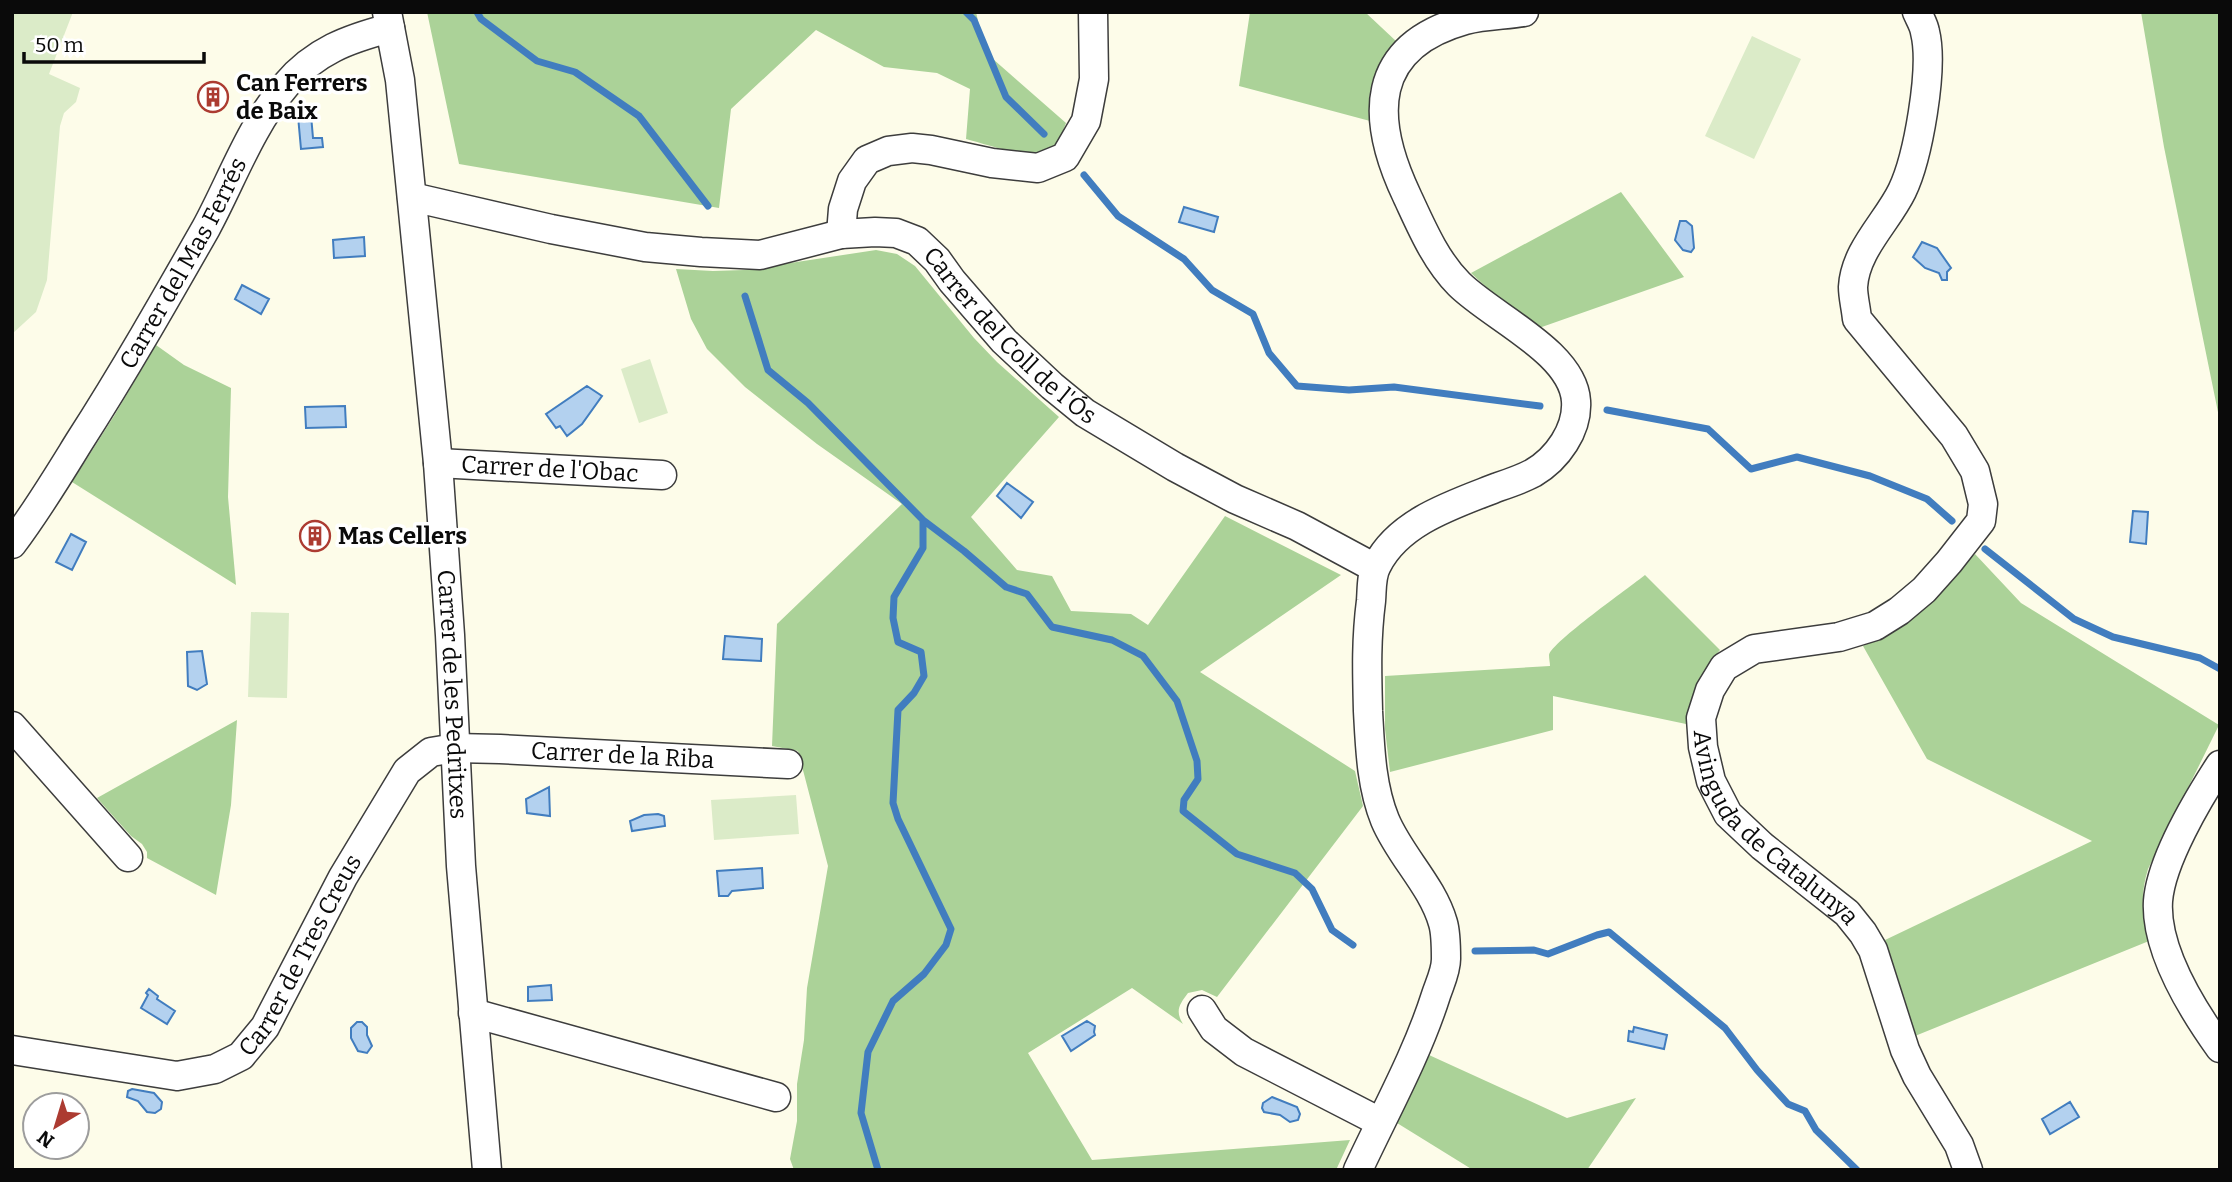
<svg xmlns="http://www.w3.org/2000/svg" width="2232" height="1182" viewBox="0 0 2232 1182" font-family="Bitter,serif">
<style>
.forest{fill:#abd298}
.pitch{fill:#dbebc8}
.water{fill:#b3d1ef;stroke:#417dbf;stroke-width:2}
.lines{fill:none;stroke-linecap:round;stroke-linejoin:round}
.stream{stroke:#417dbf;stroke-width:7}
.minor-casing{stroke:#3d3d3d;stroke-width:31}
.minor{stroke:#fff;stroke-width:28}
.labels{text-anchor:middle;stroke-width:7;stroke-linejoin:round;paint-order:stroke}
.poi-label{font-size:24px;font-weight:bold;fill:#0a0a0a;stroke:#fff;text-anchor:start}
.street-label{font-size:24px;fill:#0a0a0a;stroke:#fff}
</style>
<rect width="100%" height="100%" fill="#fdfce9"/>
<path class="forest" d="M 427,12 L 976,12 L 985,52 L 1066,123 C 1062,134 1056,150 1043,153 C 1024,158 986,144 966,139 L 970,89 L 937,73 L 884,67 L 816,30 L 731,109 L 719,208 L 459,164 Z
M 1250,12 L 1365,12 L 1397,42 C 1375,64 1366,90 1370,121 L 1239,86 Z
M 2141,12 L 2220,12 L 2220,422 L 2164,147 Z
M 1621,192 L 1684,277 L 1539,328 L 1500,300 L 1471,273 Z
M 876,250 L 897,254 L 915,266 L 974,338 L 997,362 L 1059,417 L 971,517 L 1017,570 L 1052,576 L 1071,611 L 1131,614 L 1148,625 L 1225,516 L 1341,575 L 1200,672 L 1355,771 L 1363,806 L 1217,997 L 1202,990 L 1188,993 C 1179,1005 1175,1011 1183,1024 L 1132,988 L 1028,1053 L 1092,1160 L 1350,1140 L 1336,1170 L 794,1170 L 790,1159 L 797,1121 L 797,1084 L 804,1040 L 807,988 L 828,866 L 798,751 L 772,746 L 777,624 L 902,504 L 817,444 L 745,387 L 707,349 L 691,319 L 676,269 L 713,271 L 744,270 Z
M 156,345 L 184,365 L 231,388 L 228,497 L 236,585 L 72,482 L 114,416 Z
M 1975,554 L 2021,603 L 2219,725 L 2148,869 C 2140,895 2142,915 2149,941 L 1915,1036 L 1885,940 L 2092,841 L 1927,759 L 1863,646 C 1909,623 1940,590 1975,554 Z
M 1645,575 L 1720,650 C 1701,672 1690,695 1686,724 L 1553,696 L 1553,730 L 1390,772 L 1385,729 L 1385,676 L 1550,666 C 1550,663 1549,659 1549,655 C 1552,642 1630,587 1645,575 Z
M 237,720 L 231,805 L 216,895 L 147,858 L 147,852 L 142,844 L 131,836 L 97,798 Z
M 1429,1055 L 1567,1118 L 1636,1098 L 1587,1170 L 1473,1170 L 1397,1123 Z"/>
<path class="pitch" d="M 12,12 L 73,12 L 49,74 L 80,88 L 76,102 L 64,113 L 60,126 L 47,280 L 36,312 L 12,334 Z
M 1752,36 L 1801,59 L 1754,159 L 1705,136 Z
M 650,359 L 668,413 L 639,423 L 621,369 Z
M 251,612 L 289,613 L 287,698 L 248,697 Z
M 796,795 L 799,834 L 714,840 L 711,800 Z"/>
<path class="water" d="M 311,115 L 313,138 L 322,138 L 323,147 L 301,149 L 298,116 Z
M 1184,207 L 1218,217 L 1214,232 L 1179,222 Z
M 1680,221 L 1686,221 L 1692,226 L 1694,248 L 1691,252 L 1683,250 L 1675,240 Z
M 364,237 L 365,256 L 334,258 L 333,240 Z
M 1922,242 L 1937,248 L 1951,268 L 1947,272 L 1947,280 L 1942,280 L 1939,273 L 1925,268 L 1913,257 Z
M 242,285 L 269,299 L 261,314 L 235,299 Z
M 587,386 L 602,396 L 582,424 L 567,436 L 560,426 L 556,428 L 546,414 Z
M 345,406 L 346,427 L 306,428 L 305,407 Z
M 1007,483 L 1033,502 L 1021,518 L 997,496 Z
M 2133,511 L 2148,512 L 2146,544 L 2130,542 Z
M 71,534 L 86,542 L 72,570 L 56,562 Z
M 725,636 L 762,639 L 761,661 L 723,659 Z
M 202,651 L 207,684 L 197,690 L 188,686 L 187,652 Z
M 549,787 L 550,816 L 527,813 L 526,799 Z
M 658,814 L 664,816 L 665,826 L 632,831 L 630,821 L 644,815 Z
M 762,868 L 763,888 L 732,891 L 728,896 L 719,896 L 717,871 Z
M 551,985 L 552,1000 L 528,1001 L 528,987 Z
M 149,989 L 158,996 L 157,999 L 175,1011 L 167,1024 L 141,1008 L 148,995 L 146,993 Z
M 1087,1021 L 1095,1026 L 1094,1032 L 1095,1035 L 1071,1051 L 1062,1036 Z
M 357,1022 L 362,1022 L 367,1027 L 367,1035 L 372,1046 L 367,1053 L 358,1051 L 351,1038 L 351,1028 Z
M 1634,1027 L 1667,1035 L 1664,1049 L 1628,1041 L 1629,1031 L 1633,1032 Z
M 132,1089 L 154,1093 L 162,1102 L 161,1109 L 155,1113 L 147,1112 L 138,1101 L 127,1097 L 128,1091 Z
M 1272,1097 L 1297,1107 L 1300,1114 L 1298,1120 L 1290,1122 L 1280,1115 L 1264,1112 L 1262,1108 L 1263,1103 Z
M 2070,1102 L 2079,1117 L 2050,1134 L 2042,1119 Z"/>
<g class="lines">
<path class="stream" d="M 477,12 L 481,19 L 537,61 L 575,72 L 639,116 L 708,206
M 966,12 L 974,20 L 1006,97 L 1044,134
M 1084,175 L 1118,216 L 1184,259 L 1212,290 L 1253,314 L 1269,353 L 1297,386 L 1349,390 L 1394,387 L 1540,406
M 745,296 L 768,370 L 808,403 L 923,520 L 923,548 L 894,597 L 893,618 L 898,642 L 921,652 L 924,676 L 914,693 L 898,710 L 893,803 L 898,819 L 951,929 L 946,945 L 924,974 L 893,1001 L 868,1052 L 861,1113 L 878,1170
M 1607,410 L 1708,429 L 1751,469 L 1797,457 L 1870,476 L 1927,499 L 1952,521
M 923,520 L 964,551 L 1006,587 L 1027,594 L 1052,627 L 1112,640 L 1143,656 L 1177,701 L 1197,761 L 1198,779 L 1184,800 L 1183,811 L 1237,854 L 1295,873 L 1312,889 L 1332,930 L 1353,945
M 1985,549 L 2074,619 L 2113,637 L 2200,658 L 2220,669
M 1475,951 L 1534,950 L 1548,954 L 1597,935 L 1609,932 L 1725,1028 L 1757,1070 L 1788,1104 L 1805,1111 L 1816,1130 L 1857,1170"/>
<g class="minor-casing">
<g id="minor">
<path id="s1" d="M 387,12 L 400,80 L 438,463 L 450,635 L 461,866 L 487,1170"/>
<path id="s2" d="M 1917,12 C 1920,19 1924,25 1925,32 C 1934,68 1918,158 1902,191 C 1887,222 1855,250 1853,287 C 1853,297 1856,308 1857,319 L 1954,436 L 1975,471 L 1983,504 L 1981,521 L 1949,562 L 1924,590 L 1899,611 L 1875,626 L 1839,637 L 1754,649 L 1724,667 L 1710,690 L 1701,718 L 1703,747 L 1711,781 L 1728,814 L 1762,846 L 1847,913 L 1863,933 L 1873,950 L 1905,1050 L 1917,1076 L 1959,1145 L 1968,1170"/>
<path id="s3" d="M 412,197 L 551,229 L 645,247 L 701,252 L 760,255 L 841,234 L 875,232 L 896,233 L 917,241 L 937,260 L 952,281 L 1004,341 L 1052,386 L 1085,413 L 1175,467 L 1235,499 L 1297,526 L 1375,568"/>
<path d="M 841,234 L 843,209 L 852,181 L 867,160 L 888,151 L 912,148 L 931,150 L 992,163 L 1038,168 L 1065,157 L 1086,121 L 1094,79 L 1093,12"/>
<path id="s4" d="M 438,463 L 662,475"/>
<path id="s5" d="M 12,544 C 37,511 58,476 79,442 C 124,372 165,300 206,228 C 232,180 250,127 286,85 C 315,51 348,39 390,28"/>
<path d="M 12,726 L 128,857"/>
<path d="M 2220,765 C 2198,799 2161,861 2158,901 C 2155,950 2192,1009 2220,1048"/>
<path d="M 1202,1010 L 1214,1029 L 1244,1052 L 1380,1122"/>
<path d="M 473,1013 L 776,1097"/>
<path id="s6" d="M 12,1050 L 177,1076 L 215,1069 L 241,1056 L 265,1027 L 343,877 L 407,771 L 431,752 L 455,748 L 500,749 L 788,764"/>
<path d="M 1358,1170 C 1385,1112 1417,1055 1436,995 C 1440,983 1446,971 1446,959 C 1446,948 1446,933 1443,923 C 1432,885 1400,856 1385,820 C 1371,786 1370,747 1368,711 C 1367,672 1366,640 1371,601 C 1372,589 1371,575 1377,565 C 1399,521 1455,504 1498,487 C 1510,483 1522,479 1533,473 C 1557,459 1578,430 1576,401 C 1573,352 1492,317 1459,284 C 1435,260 1421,226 1407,196 C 1370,118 1369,47 1465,20 C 1484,15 1505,15 1524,12"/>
</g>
</g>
<use href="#minor" class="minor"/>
</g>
<defs>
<g id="building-ring" transform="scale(1.575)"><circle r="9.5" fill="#fff" stroke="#ac3b31" stroke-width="1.5"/><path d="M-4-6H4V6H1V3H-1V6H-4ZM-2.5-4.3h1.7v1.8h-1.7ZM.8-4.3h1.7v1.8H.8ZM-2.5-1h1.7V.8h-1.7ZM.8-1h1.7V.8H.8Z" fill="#ac3b31"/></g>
</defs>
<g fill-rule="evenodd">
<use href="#building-ring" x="213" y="97"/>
<use href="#building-ring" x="315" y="536"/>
</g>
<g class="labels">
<g class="poi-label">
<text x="236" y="91">Can Ferrers<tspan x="236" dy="28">de Baix</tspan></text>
<text x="338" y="544">Mas Cellers</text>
</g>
<g class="street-label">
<text dy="8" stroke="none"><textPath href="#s5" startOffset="329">Carrer del Mas Ferrés</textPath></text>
<text dy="8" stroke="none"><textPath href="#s3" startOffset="648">Carrer del Coll de l'Ós</textPath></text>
<text dy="8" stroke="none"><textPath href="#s4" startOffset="112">Carrer de l'Obac</textPath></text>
<text dy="8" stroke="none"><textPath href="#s1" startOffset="686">Carrer de les Pedritxes</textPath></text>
<text dy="8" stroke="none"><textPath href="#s6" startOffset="788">Carrer de la Riba</textPath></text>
<text dy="8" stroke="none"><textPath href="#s2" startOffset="1074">Avinguda de Catalunya</textPath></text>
<text dy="8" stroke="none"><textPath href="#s6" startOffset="352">Carrer de Tres Creus</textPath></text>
</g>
</g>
<rect width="2232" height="1182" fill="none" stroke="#0a0a0a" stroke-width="28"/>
<g transform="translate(56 1126) rotate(218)"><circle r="33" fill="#ffffff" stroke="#9d9d9d" stroke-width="2"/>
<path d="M0-5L12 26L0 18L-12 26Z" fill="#ac3b31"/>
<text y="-10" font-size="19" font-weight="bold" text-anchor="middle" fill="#0a0a0a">N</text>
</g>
<path d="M24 52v10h180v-10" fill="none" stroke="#0a0a0a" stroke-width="3.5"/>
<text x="35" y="52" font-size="21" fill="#0a0a0a" stroke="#ffffff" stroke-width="5" paint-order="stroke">50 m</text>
</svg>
